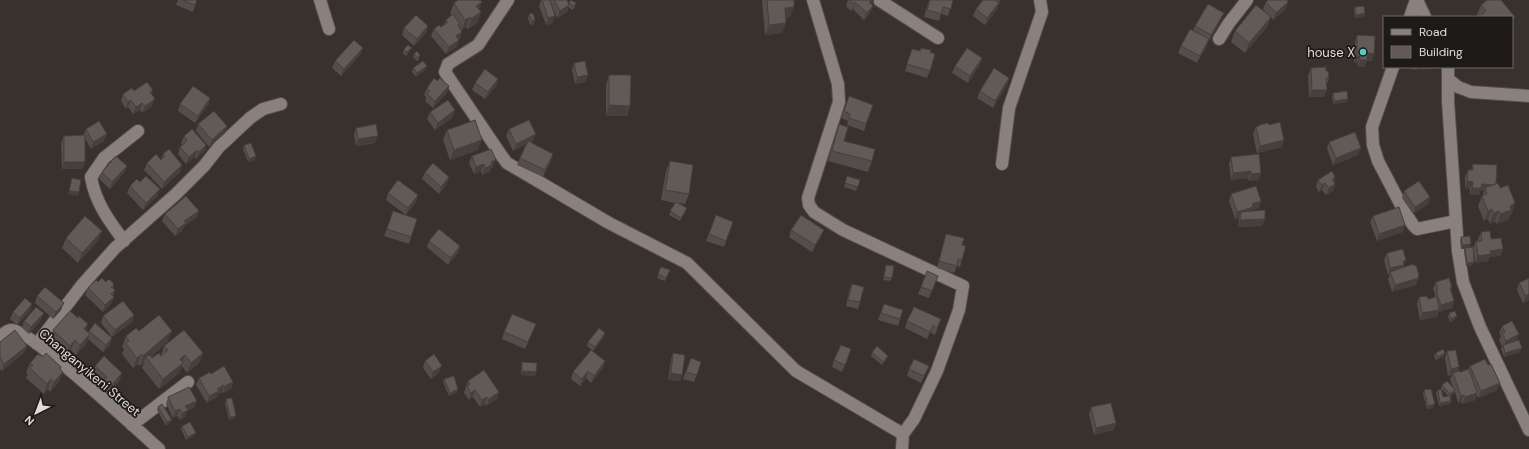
<svg xmlns="http://www.w3.org/2000/svg" width="1529" height="449" viewBox="0 0 1529 449" font-family="'DM Sans',sans-serif">
<style>
.lines{fill:none;stroke-linecap:round;stroke-linejoin:round}
.minor-casing{stroke:#55504d;stroke-width:14}
.minor{stroke:#8a817e;stroke-width:12}
.wall{fill:#544d4b;fill-rule:evenodd}
.shaded-wall{fill:#453f3d}
.building{fill:#625a57;stroke:#453f3d}
.poi-dot{fill:#54cdc8;stroke:#1d1a18;stroke-width:1.5}
.labels{text-anchor:middle;stroke-width:3.5;stroke-linejoin:round;paint-order:stroke}
.poi-label{font-size:13px;fill:#e1dcda;stroke:#1d1a18;text-anchor:end}
.street-label{font-size:13px;fill:#e1dcda;stroke:#1d1a18}
</style>
<rect width="100%" height="100%" fill="#38312e"/>
<g class="lines">
<g class="minor-casing">
<path id="minor" d="M 320,0 L 329,29
M 508,0 L 478,45 L 448,64 L 445,72 L 501,155 L 507,163 L 609,223 L 687,263 L 796,371 L 903,434
M 813,0 L 838,84 L 839,102 L 808,198 L 809,205 L 814,212 L 843,230 L 963,286 L 959,310 L 937,371 L 914,419 L 903,434 L 902,449
M 879,0 L 938,38
M 1417,0 L 1425,17
M 1410,17 L 1416,0
M 1219,39 L 1229,23 L 1247,0
M 1393,67 L 1372,127 L 1373,145 L 1378,161 L 1403,209 L 1413,225 L 1417,229 L 1456,221
M 1448,67 L 1448,101 L 1458,251 L 1463,282 L 1480,327 L 1529,430
M 1448,79 L 1458,87 L 1471,92 L 1529,96
M 1002,164 L 1009,108 L 1042,12 L 1040,0
M 124,241 C 109,221 95,202 91,177 L 104,158 L 138,131
M 0,338 C 3,334 7,330 12,330 C 30,330 139,431 159,449
M 37,344 L 82,285 L 115,248 L 176,194 L 204,166 L 219,147 L 250,118 L 263,109 L 281,104
M 132,425 L 188,382"/>
</g>
<use href="#minor" class="minor"/>
</g>
<path class="wall" d="M 178,0 L 197,0 L 193,12 L 176,5 Z
M 541,0 L 567,0 L 569,4 L 569,3 L 576,3 L 575,7 L 572,10 L 569,7 L 567,12 L 557,18 L 554,11 L 553,23 L 546,25 L 539,6 Z
M 763,0 L 794,0 L 790,17 L 785,18 L 786,23 L 782,33 L 765,35 L 762,1 Z
M 848,0 L 874,0 L 874,2 L 871,4 L 873,6 L 870,13 L 864,20 L 853,9 L 851,11 L 846,6 Z
M 929,0 L 953,0 L 948,16 L 941,14 L 939,21 L 924,17 Z
M 983,0 L 1001,0 L 999,3 L 997,10 L 985,25 L 973,16 L 976,9 Z
M 1266,2 L 1286,9 L 1273,20 L 1271,17 L 1267,27 L 1245,53 L 1231,42 L 1235,31 L 1268,15 L 1263,9 Z
M 454,3 L 479,10 L 481,12 L 477,23 L 468,29 L 466,27 L 462,30 L 459,27 L 460,39 L 459,39 L 457,47 L 446,54 L 431,36 L 434,29 L 441,27 L 444,25 L 446,20 L 452,16 L 450,13 Z
M 1481,5 L 1512,17 L 1479,17 L 1477,15 Z
M 1355,7 L 1365,13 L 1364,17 L 1355,18 L 1354,10 Z
M 529,14 L 535,20 L 534,24 L 530,25 L 528,18 Z
M 1221,20 L 1208,42 L 1197,63 L 1178,53 L 1181,46 L 1193,30 L 1195,26 Z
M 428,26 L 426,33 L 414,46 L 402,35 L 404,28 Z
M 1357,35 L 1372,61 L 1367,61 L 1365,67 L 1358,67 L 1358,63 L 1354,63 L 1355,42 Z
M 363,48 L 360,55 L 341,76 L 332,68 L 335,61 Z
M 404,49 L 410,51 L 406,56 L 403,53 Z
M 912,49 L 920,51 L 930,52 L 930,71 L 927,78 L 905,71 Z
M 414,54 L 419,59 L 417,61 L 413,57 Z
M 982,58 L 980,65 L 968,83 L 952,73 L 955,66 Z
M 574,63 L 586,82 L 575,84 L 572,70 Z
M 427,66 L 426,69 L 416,77 L 412,72 L 413,68 Z
M 1311,68 L 1326,71 L 1329,78 L 1327,84 L 1324,97 L 1309,97 L 1308,75 Z
M 609,75 L 630,106 L 627,116 L 606,116 L 606,85 Z
M 1009,78 L 1007,85 L 993,108 L 977,98 L 980,91 Z
M 498,79 L 496,86 L 485,99 L 472,90 L 475,83 Z
M 437,81 L 449,86 L 447,93 L 433,108 L 425,101 L 426,97 L 424,95 L 427,88 Z
M 153,90 L 151,94 L 152,106 L 142,113 L 140,110 L 133,114 L 128,107 L 126,109 L 121,101 L 123,94 L 134,91 Z
M 1333,93 L 1347,102 L 1333,104 L 1332,97 Z
M 849,96 L 873,105 L 864,131 L 847,125 L 848,121 L 841,118 Z
M 210,98 L 208,105 L 195,123 L 178,111 L 180,104 Z
M 430,112 L 453,117 L 435,130 L 427,119 Z
M 198,124 L 227,126 L 225,133 L 209,147 L 196,131 Z
M 839,124 L 844,141 L 872,161 L 868,172 L 828,161 L 835,135 Z
M 1259,125 L 1269,125 L 1282,147 L 1257,153 L 1253,134 L 1256,127 L 1258,127 Z
M 356,128 L 375,143 L 356,146 L 354,135 Z
M 86,129 L 104,141 L 91,149 L 85,138 L 83,169 L 62,169 L 61,143 L 64,136 L 83,136 Z
M 509,129 L 533,141 L 530,143 L 551,161 L 543,177 L 517,165 L 526,144 L 513,151 L 506,136 Z
M 447,130 L 478,150 L 450,160 L 443,140 Z
M 184,136 L 206,145 L 204,152 L 196,159 L 195,157 L 186,164 L 178,154 L 180,147 L 183,145 L 181,143 Z
M 1329,142 L 1358,155 L 1333,165 L 1327,149 Z
M 244,145 L 255,160 L 248,162 L 243,149 Z
M 163,154 L 182,165 L 180,172 L 162,189 L 144,170 L 147,163 L 161,160 Z
M 1259,154 L 1259,180 L 1249,181 L 1248,178 L 1231,180 L 1229,164 L 1231,157 Z
M 472,156 L 493,167 L 491,168 L 490,172 L 482,175 L 481,171 L 474,174 L 469,163 Z
M 670,161 L 689,194 L 685,204 L 679,203 L 686,211 L 680,221 L 669,215 L 675,203 L 661,200 L 666,171 Z
M 1473,164 L 1496,183 L 1500,188 L 1512,214 L 1510,215 L 1508,220 L 1496,224 L 1495,221 L 1490,224 L 1488,219 L 1484,221 L 1478,206 L 1484,191 L 1480,191 L 1479,195 L 1470,195 L 1470,189 L 1465,188 L 1465,177 L 1468,170 L 1471,170 Z
M 127,166 L 124,173 L 110,189 L 99,179 L 102,172 Z
M 425,172 L 447,184 L 439,194 L 422,179 Z
M 847,176 L 860,180 L 856,191 L 844,187 Z
M 1335,177 L 1334,181 L 1335,184 L 1333,191 L 1326,195 L 1322,190 L 1319,192 L 1316,187 L 1318,180 Z
M 140,182 L 160,189 L 157,196 L 143,210 L 127,193 L 130,186 Z
M 1404,191 L 1430,197 L 1428,204 L 1413,214 L 1402,198 Z
M 388,193 L 418,195 L 416,202 L 406,215 L 386,200 Z
M 1231,194 L 1261,201 L 1259,208 L 1252,210 L 1252,211 L 1262,226 L 1238,227 L 1239,218 L 1235,219 L 1229,201 Z
M 199,211 L 196,218 L 184,226 L 183,230 L 175,236 L 162,221 L 165,214 Z
M 393,211 L 417,219 L 409,244 L 384,236 Z
M 716,215 L 733,222 L 724,247 L 706,241 Z
M 1373,216 L 1403,232 L 1377,241 L 1370,222 Z
M 791,230 L 821,237 L 812,252 L 789,237 Z
M 1481,232 L 1491,239 L 1503,249 L 1500,256 L 1490,257 L 1488,261 L 1475,263 L 1473,248 L 1476,241 L 1478,241 L 1478,239 Z
M 946,234 L 962,245 L 962,260 L 960,267 L 957,266 L 954,273 L 937,268 L 944,241 Z
M 1461,237 L 1470,247 L 1474,262 L 1473,265 L 1466,266 L 1464,251 L 1465,248 L 1461,249 L 1460,241 Z
M 66,238 L 98,241 L 78,263 L 62,248 Z
M 429,241 L 460,246 L 458,253 L 448,265 L 427,247 Z
M 1387,253 L 1406,260 L 1403,268 L 1419,275 L 1416,285 L 1392,292 L 1388,279 L 1390,274 L 1388,275 L 1384,260 Z
M 886,265 L 892,278 L 890,281 L 883,280 Z
M 661,267 L 670,270 L 665,281 L 657,278 Z
M 938,276 L 929,298 L 918,294 L 921,287 Z
M 1529,278 L 1529,300 L 1523,303 L 1517,290 L 1519,283 Z
M 106,282 L 114,284 L 113,288 L 115,290 L 113,296 L 114,297 L 111,304 L 103,312 L 85,295 L 88,288 Z
M 1436,282 L 1452,287 L 1451,290 L 1454,301 L 1452,308 L 1439,312 L 1437,317 L 1420,320 L 1417,304 L 1419,297 L 1428,299 L 1434,298 L 1435,294 L 1433,289 Z
M 852,284 L 860,302 L 858,309 L 846,306 L 849,291 Z
M 37,296 L 61,310 L 53,319 L 35,303 Z
M 32,304 L 30,311 L 17,325 L 10,319 L 13,312 Z
M 884,304 L 903,310 L 898,326 L 878,320 Z
M 1449,313 L 1456,319 L 1450,322 L 1448,317 Z
M 134,315 L 132,322 L 112,337 L 110,345 L 103,352 L 88,339 L 86,344 L 76,355 L 71,350 L 66,356 L 49,340 L 53,330 L 86,330 L 88,332 L 89,331 L 112,337 L 101,323 L 103,316 Z
M 941,319 L 935,335 L 930,332 L 927,339 L 905,328 L 907,321 Z
M 41,320 L 29,334 L 22,328 L 24,321 Z
M 536,324 L 525,349 L 502,339 L 504,332 Z
M 1502,326 L 1519,334 L 1517,341 L 1520,352 L 1504,357 L 1501,349 L 1502,346 L 1499,340 L 1501,336 L 1499,333 Z
M 139,331 L 168,341 L 151,357 L 152,358 L 161,355 L 164,346 L 203,353 L 199,363 L 187,373 L 182,366 L 179,373 L 159,389 L 142,368 L 144,362 L 140,366 L 138,364 L 133,368 L 122,354 L 124,349 L 122,347 L 126,336 Z
M 604,337 L 593,351 L 587,346 L 588,342 Z
M 0,342 L 27,346 L 25,352 L 2,371 L 0,369 Z
M 1447,351 L 1460,372 L 1468,369 L 1470,366 L 1497,390 L 1478,398 L 1477,395 L 1475,400 L 1462,404 L 1461,402 L 1458,403 L 1455,392 L 1450,397 L 1451,401 L 1450,404 L 1439,406 L 1436,393 L 1438,390 L 1441,389 L 1442,385 L 1453,387 L 1450,380 L 1452,375 L 1448,376 L 1445,358 ZM 1442,389 L 1448,396 L 1443,397 Z
M 872,352 L 887,359 L 882,365 L 871,356 Z
M 673,353 L 682,375 L 680,381 L 668,380 L 671,360 Z
M 1436,353 L 1444,356 L 1436,360 L 1434,356 Z
M 849,356 L 842,372 L 832,367 L 834,360 Z
M 43,357 L 60,369 L 59,382 L 50,392 L 48,389 L 44,394 L 26,378 L 28,374 L 26,373 L 30,363 Z
M 691,358 L 701,362 L 694,382 L 683,379 Z
M 425,361 L 439,373 L 431,379 L 423,368 Z
M 605,361 L 603,368 L 591,383 L 586,378 L 580,386 L 571,379 L 573,372 Z
M 522,362 L 536,372 L 535,376 L 521,375 L 521,366 Z
M 95,366 L 120,380 L 109,393 L 102,386 L 103,383 L 93,373 Z
M 929,366 L 921,383 L 907,376 L 909,369 Z
M 211,374 L 233,382 L 231,389 L 223,393 L 222,392 L 218,394 L 216,398 L 207,403 L 196,385 L 199,378 Z
M 444,379 L 458,389 L 457,393 L 449,396 L 443,382 Z
M 468,381 L 499,392 L 497,399 L 486,406 L 485,404 L 480,407 L 473,397 L 469,400 L 464,393 Z
M 1424,390 L 1433,408 L 1427,409 L 1423,394 Z
M 168,397 L 194,408 L 187,411 L 185,417 L 180,420 L 177,416 L 173,418 L 166,404 Z
M 226,399 L 234,419 L 229,420 L 225,403 Z
M 158,407 L 172,420 L 170,423 L 166,426 L 157,410 Z
M 1091,407 L 1116,423 L 1114,430 L 1094,435 L 1089,414 Z
M 182,426 L 194,436 L 186,440 L 181,429 Z"/>
<path class="shaded-wall" d="M 478,0 L 482,2 L 478,12 L 473,16 Z
M 871,0 L 874,0 L 874,2 L 867,9 L 869,2 Z
M 999,0 L 1001,0 L 999,4 L 997,10 L 985,25 L 987,18 L 997,6 Z
M 855,2 L 853,9 L 851,11 L 854,4 Z
M 1288,2 L 1286,9 L 1273,20 L 1276,13 Z
M 569,5 L 567,12 L 557,18 L 560,11 Z
M 873,6 L 870,13 L 864,20 L 867,13 Z
M 794,7 L 790,17 L 781,18 L 785,8 Z
M 481,12 L 477,23 L 468,29 L 471,19 Z
M 1224,13 L 1221,20 L 1208,42 L 1211,35 Z
M 1365,13 L 1364,17 L 1355,18 L 1356,15 Z
M 555,16 L 553,23 L 546,25 L 548,18 Z
M 470,17 L 466,27 L 462,30 L 465,20 Z
M 1271,17 L 1267,27 L 1245,53 L 1249,43 Z
M 1515,17 L 1512,25 L 1512,19 Z
M 535,20 L 534,24 L 530,25 L 532,21 Z
M 786,23 L 782,33 L 765,35 L 769,25 Z
M 428,26 L 426,33 L 414,46 L 417,39 Z
M 462,32 L 460,39 L 454,43 L 456,36 Z
M 1209,39 L 1207,46 L 1197,63 L 1200,56 Z
M 459,40 L 457,47 L 446,54 L 449,47 Z
M 363,48 L 360,55 L 341,76 L 344,69 Z
M 412,48 L 410,51 L 406,56 L 407,52 Z
M 1367,53 L 1374,54 L 1372,61 L 1367,61 L 1365,67 L 1358,67 L 1360,60 Z
M 1357,56 L 1360,56 L 1358,63 L 1354,63 Z
M 982,58 L 980,65 L 968,83 L 970,76 Z
M 427,66 L 426,69 L 416,77 L 417,73 Z
M 1412,67 L 1419,67 L 1418,70 L 1410,70 Z
M 1422,67 L 1434,67 L 1434,68 L 1421,70 Z
M 588,75 L 586,82 L 575,84 L 577,77 Z
M 1009,78 L 1007,85 L 993,108 L 995,101 Z
M 498,79 L 496,86 L 485,99 L 488,92 Z
M 449,86 L 447,93 L 433,108 L 435,101 Z
M 1312,90 L 1327,90 L 1324,97 L 1309,97 Z
M 210,98 L 208,105 L 195,123 L 198,116 Z
M 155,99 L 152,106 L 142,113 L 145,106 Z
M 1348,99 L 1347,102 L 1333,104 L 1334,101 Z
M 131,100 L 128,107 L 126,109 L 128,102 Z
M 142,103 L 140,110 L 133,114 L 136,107 Z
M 609,105 L 630,106 L 627,116 L 606,116 Z
M 455,110 L 453,117 L 435,130 L 438,123 Z
M 227,126 L 225,133 L 209,147 L 212,140 Z
M 107,134 L 104,141 L 91,149 L 93,142 Z
M 536,134 L 533,141 L 513,151 L 516,144 Z
M 378,136 L 375,143 L 356,146 L 358,139 Z
M 482,140 L 478,150 L 450,160 L 454,150 Z
M 1284,140 L 1282,147 L 1257,153 L 1260,146 Z
M 206,145 L 204,152 L 196,159 L 199,152 Z
M 1361,148 L 1358,155 L 1333,165 L 1336,158 Z
M 197,150 L 195,157 L 186,164 L 189,157 Z
M 553,154 L 551,161 L 543,177 L 545,170 Z
M 256,156 L 255,160 L 248,162 L 249,159 Z
M 496,160 L 493,167 L 491,168 L 490,172 L 482,175 L 485,168 L 491,162 Z
M 64,162 L 85,162 L 83,169 L 62,169 Z
M 484,164 L 481,171 L 474,174 L 476,167 Z
M 182,165 L 180,172 L 162,189 L 164,182 Z
M 127,166 L 124,173 L 110,189 L 112,182 Z
M 1251,171 L 1248,178 L 1231,180 L 1233,173 Z
M 1261,173 L 1259,180 L 1249,181 L 1251,174 Z
M 449,177 L 447,184 L 439,194 L 441,187 Z
M 1467,181 L 1473,182 L 1470,189 L 1465,188 Z
M 1325,183 L 1322,190 L 1319,192 L 1322,185 Z
M 1335,184 L 1333,191 L 1326,195 L 1329,188 Z
M 1482,184 L 1496,185 L 1485,188 L 1484,191 L 1480,191 L 1479,195 L 1470,195 L 1472,188 Z
M 160,189 L 157,196 L 143,210 L 146,203 Z
M 69,191 L 79,192 L 78,196 L 68,195 Z
M 418,195 L 416,202 L 406,215 L 408,208 Z
M 1430,197 L 1428,204 L 1413,214 L 1415,207 Z
M 1261,201 L 1259,208 L 1252,210 L 1251,214 L 1241,212 L 1239,218 L 1235,219 L 1237,212 L 1252,204 Z
M 1515,203 L 1512,214 L 1510,215 L 1508,220 L 1496,224 L 1500,214 L 1510,206 Z
M 1492,209 L 1488,219 L 1484,221 L 1488,211 Z
M 199,211 L 196,218 L 184,226 L 183,230 L 175,236 L 178,229 L 184,221 Z
M 1499,211 L 1495,221 L 1490,224 L 1493,213 Z
M 1265,219 L 1262,226 L 1238,227 L 1240,220 Z
M 1405,225 L 1403,232 L 1377,241 L 1379,234 Z
M 824,230 L 821,237 L 812,252 L 815,245 Z
M 102,231 L 98,241 L 78,263 L 82,253 Z
M 1471,244 L 1470,248 L 1461,249 L 1462,245 Z
M 460,246 L 458,253 L 448,265 L 451,258 Z
M 1503,249 L 1500,256 L 1490,257 L 1488,261 L 1475,263 L 1478,256 L 1490,251 Z
M 1406,260 L 1401,272 L 1390,272 L 1390,274 L 1388,275 L 1390,268 L 1403,261 Z
M 1474,262 L 1473,265 L 1466,266 L 1467,263 Z
M 1419,275 L 1416,285 L 1392,292 L 1395,285 Z
M 1529,294 L 1529,300 L 1523,303 L 1526,296 Z
M 114,297 L 111,304 L 103,312 L 105,305 Z
M 1454,301 L 1452,308 L 1439,312 L 1437,317 L 1420,320 L 1422,313 L 1439,310 L 1441,305 Z
M 64,303 L 61,310 L 53,319 L 56,312 Z
M 32,304 L 30,311 L 17,325 L 20,318 Z
M 44,313 L 41,320 L 29,334 L 31,327 Z
M 134,315 L 132,322 L 112,337 L 115,330 Z
M 1457,316 L 1456,319 L 1450,322 L 1451,319 Z
M 88,324 L 85,334 L 84,329 Z
M 172,331 L 168,341 L 148,359 L 146,357 L 144,362 L 140,366 L 143,356 Z
M 605,333 L 604,337 L 593,351 L 595,347 Z
M 90,334 L 86,344 L 76,355 L 80,345 Z
M 1519,334 L 1517,341 L 1503,348 L 1506,341 Z
M 112,338 L 110,345 L 103,352 L 106,345 Z
M 75,340 L 71,350 L 66,356 L 70,346 Z
M 27,346 L 25,352 L 2,371 L 4,364 Z
M 1522,348 L 1520,352 L 1504,357 L 1505,353 Z
M 203,353 L 199,363 L 187,373 L 191,363 Z
M 1445,353 L 1444,356 L 1436,360 L 1438,357 Z
M 142,354 L 138,364 L 133,368 L 137,358 Z
M 185,355 L 179,373 L 159,389 L 163,379 L 180,359 Z
M 888,356 L 887,359 L 882,365 L 883,362 Z
M 605,361 L 603,368 L 591,383 L 594,376 Z
M 442,366 L 439,373 L 431,379 L 433,372 Z
M 1459,367 L 1457,374 L 1453,373 L 1452,375 L 1448,376 L 1451,369 Z
M 522,371 L 536,372 L 535,376 L 521,375 Z
M 588,371 L 586,378 L 580,386 L 582,379 Z
M 63,372 L 59,382 L 50,392 L 54,382 Z
M 122,373 L 120,380 L 109,393 L 111,386 Z
M 671,373 L 682,375 L 680,381 L 668,380 Z
M 51,379 L 48,389 L 44,394 L 47,384 Z
M 233,382 L 231,389 L 223,393 L 225,386 Z
M 1500,383 L 1497,390 L 1478,398 L 1481,391 Z
M 224,385 L 222,392 L 218,394 L 216,398 L 207,403 L 209,396 L 217,389 Z
M 458,389 L 457,393 L 449,396 L 450,393 Z
M 475,390 L 473,397 L 469,400 L 471,393 Z
M 1455,390 L 1454,393 L 1449,398 L 1450,394 Z
M 499,392 L 497,399 L 486,406 L 489,399 Z
M 1477,393 L 1475,400 L 1462,404 L 1465,397 Z
M 1464,395 L 1461,402 L 1458,403 L 1461,396 Z
M 487,397 L 485,404 L 480,407 L 482,400 Z
M 197,401 L 194,408 L 187,411 L 185,417 L 180,420 L 185,406 Z
M 1451,401 L 1450,404 L 1439,406 L 1440,403 Z
M 1435,404 L 1433,408 L 1427,409 L 1428,406 Z
M 180,409 L 177,416 L 173,418 L 175,411 Z
M 236,416 L 234,419 L 229,420 L 230,417 Z
M 172,420 L 170,423 L 166,426 L 167,422 Z
M 1116,423 L 1114,430 L 1094,435 L 1096,428 Z
M 196,433 L 194,436 L 186,440 L 188,437 Z"/>
<path class="building" d="M 183,0 L 197,0 L 195,5 Z
M 458,0 L 480,0 L 482,2 L 476,6 L 481,12 L 471,19 L 470,17 L 465,20 L 454,3 Z
M 542,0 L 550,0 L 555,16 L 548,18 Z
M 554,0 L 567,0 L 569,5 L 560,11 Z
M 571,0 L 576,3 L 574,6 L 569,3 Z
M 767,0 L 794,0 L 794,7 L 785,8 L 786,23 L 769,25 Z
M 849,0 L 871,0 L 869,2 L 873,6 L 867,13 L 855,2 L 854,4 Z
M 930,0 L 953,0 L 951,9 L 943,7 L 941,14 L 927,10 Z
M 983,0 L 995,0 L 999,3 L 987,18 L 976,9 Z
M 1268,0 L 1287,0 L 1288,2 L 1276,13 L 1266,2 Z
M 1487,0 L 1501,0 L 1515,17 L 1512,19 L 1512,17 L 1480,17 L 1486,11 L 1481,5 Z
M 1208,4 L 1224,13 L 1211,35 L 1195,26 Z
M 1256,5 L 1271,17 L 1249,43 L 1235,31 Z
M 1364,6 L 1365,13 L 1356,15 L 1355,7 Z
M 533,13 L 535,20 L 532,21 L 529,14 Z
M 453,14 L 460,24 L 458,25 L 462,32 L 456,36 L 459,40 L 449,47 L 434,29 L 439,25 L 441,27 L 448,22 L 446,20 Z
M 416,15 L 428,26 L 417,39 L 404,28 Z
M 1190,29 L 1209,39 L 1200,56 L 1181,46 Z
M 1357,35 L 1375,36 L 1374,54 L 1367,53 L 1367,60 L 1360,60 L 1360,56 L 1357,56 Z
M 354,40 L 363,48 L 344,69 L 335,61 Z
M 408,45 L 412,48 L 407,52 L 404,49 Z
M 921,48 L 931,50 L 930,52 L 935,54 L 930,71 L 907,64 L 912,49 L 920,51 Z
M 967,48 L 982,58 L 970,76 L 955,66 Z
M 417,51 L 420,55 L 418,58 L 414,54 Z
M 423,61 L 427,66 L 417,73 L 413,68 Z
M 585,61 L 588,75 L 577,77 L 574,63 Z
M 1326,67 L 1326,71 L 1328,71 L 1329,78 L 1326,78 L 1327,90 L 1312,90 L 1311,68 Z
M 994,68 L 1009,78 L 995,101 L 980,91 Z
M 485,69 L 498,79 L 488,92 L 475,83 Z
M 609,75 L 631,75 L 630,106 L 609,105 Z
M 434,78 L 437,81 L 440,78 L 449,86 L 435,101 L 427,94 L 430,91 L 427,88 Z
M 147,82 L 153,90 L 150,92 L 155,99 L 145,106 L 142,103 L 136,107 L 131,100 L 128,102 L 123,94 L 132,88 L 134,91 Z
M 193,86 L 210,98 L 198,116 L 180,104 Z
M 1347,91 L 1348,99 L 1334,101 L 1333,93 Z
M 849,96 L 873,105 L 866,124 L 849,118 L 850,114 L 844,111 Z
M 448,100 L 455,110 L 438,123 L 430,112 Z
M 214,111 L 227,126 L 212,140 L 198,124 Z
M 475,120 L 482,140 L 454,150 L 447,130 Z
M 529,120 L 536,134 L 516,144 L 509,129 Z
M 99,121 L 107,134 L 93,142 L 86,129 Z
M 1280,122 L 1284,140 L 1260,146 L 1256,127 L 1259,126 L 1259,125 L 1268,123 L 1269,125 Z
M 376,124 L 378,136 L 358,139 L 356,128 Z
M 839,124 L 848,127 L 844,141 L 875,149 L 872,161 L 832,151 Z
M 192,129 L 206,145 L 199,152 L 197,150 L 189,157 L 180,147 L 187,141 L 184,136 Z
M 1355,132 L 1361,148 L 1336,158 L 1329,142 Z
M 85,135 L 85,162 L 64,162 L 64,136 Z
M 528,141 L 553,154 L 545,170 L 520,158 Z
M 251,143 L 256,156 L 249,159 L 244,145 Z
M 169,149 L 182,165 L 164,182 L 147,163 L 156,154 L 161,160 L 165,156 L 163,154 Z
M 491,149 L 496,160 L 491,162 L 492,165 L 485,168 L 484,164 L 476,167 L 472,156 Z
M 1259,154 L 1261,173 L 1251,174 L 1251,171 L 1233,173 L 1231,157 Z
M 116,156 L 127,166 L 112,182 L 102,172 Z
M 670,161 L 693,165 L 689,194 L 665,190 Z
M 433,163 L 449,177 L 441,187 L 425,172 Z
M 1473,164 L 1497,165 L 1496,183 L 1493,185 L 1482,184 L 1481,188 L 1472,188 L 1473,182 L 1467,181 L 1468,170 L 1473,170 Z
M 1332,171 L 1335,177 L 1332,179 L 1335,184 L 1329,188 L 1325,183 L 1322,185 L 1318,180 Z
M 146,176 L 160,189 L 146,203 L 130,186 L 137,179 L 140,182 Z
M 847,176 L 860,180 L 858,187 L 845,183 Z
M 72,178 L 81,180 L 79,192 L 69,191 Z
M 398,180 L 418,195 L 408,208 L 388,193 Z
M 1419,181 L 1430,197 L 1415,207 L 1404,191 Z
M 1498,183 L 1500,188 L 1508,185 L 1515,203 L 1510,206 L 1511,210 L 1500,214 L 1499,211 L 1493,213 L 1492,209 L 1488,211 L 1482,196 L 1487,194 L 1485,188 Z
M 1256,186 L 1261,201 L 1252,204 L 1253,207 L 1237,212 L 1231,194 Z
M 186,196 L 199,211 L 184,221 L 186,223 L 178,229 L 165,214 Z
M 676,202 L 687,208 L 681,218 L 670,211 Z
M 1399,207 L 1405,225 L 1379,234 L 1373,216 Z
M 1265,210 L 1265,219 L 1240,220 L 1241,212 Z
M 393,211 L 417,219 L 411,237 L 387,229 Z
M 716,215 L 733,222 L 726,241 L 709,234 Z
M 801,215 L 824,230 L 815,245 L 791,230 Z
M 85,216 L 102,231 L 82,253 L 66,238 Z
M 439,229 L 460,246 L 451,258 L 429,241 Z
M 1490,231 L 1491,239 L 1501,238 L 1503,249 L 1490,251 L 1491,254 L 1478,256 L 1476,241 L 1482,241 L 1481,232 Z
M 946,234 L 964,238 L 962,245 L 966,246 L 962,260 L 958,259 L 957,266 L 939,261 Z
M 1470,236 L 1471,244 L 1462,245 L 1461,237 Z
M 1473,247 L 1474,262 L 1467,263 L 1465,248 Z
M 1403,249 L 1406,260 L 1403,261 L 1404,265 L 1390,268 L 1387,253 Z
M 1413,264 L 1414,266 L 1416,265 L 1419,275 L 1418,276 L 1419,278 L 1395,285 L 1390,272 Z
M 886,265 L 894,266 L 892,278 L 884,277 Z
M 661,267 L 670,270 L 666,278 L 658,274 Z
M 927,271 L 938,276 L 932,291 L 921,287 Z
M 102,278 L 106,282 L 109,279 L 114,284 L 111,287 L 115,290 L 111,294 L 114,297 L 105,305 L 88,288 L 96,280 L 98,282 Z
M 1449,278 L 1452,287 L 1450,288 L 1454,301 L 1441,305 L 1436,290 L 1438,289 L 1436,282 Z
M 1529,278 L 1529,294 L 1526,296 L 1519,283 Z
M 852,284 L 864,287 L 860,302 L 848,300 Z
M 45,287 L 64,303 L 56,312 L 37,296 Z
M 1427,296 L 1428,299 L 1437,297 L 1439,310 L 1422,313 L 1419,297 Z
M 25,298 L 32,304 L 20,318 L 13,312 Z
M 123,301 L 134,315 L 115,330 L 103,316 Z
M 884,304 L 903,310 L 900,319 L 881,313 Z
M 36,307 L 44,313 L 31,327 L 24,321 Z
M 914,307 L 941,319 L 937,328 L 933,325 L 930,332 L 907,321 Z
M 70,311 L 78,318 L 79,316 L 88,324 L 84,329 L 90,334 L 80,345 L 75,340 L 70,346 L 53,330 Z
M 1455,311 L 1457,316 L 1451,319 L 1449,313 Z
M 512,314 L 536,324 L 528,342 L 504,332 Z
M 159,315 L 172,331 L 143,356 L 142,354 L 137,358 L 126,344 L 129,341 L 126,336 L 136,328 L 139,331 Z
M 1512,321 L 1519,334 L 1506,341 L 1502,333 L 1505,332 L 1502,326 Z
M 95,323 L 112,338 L 106,345 L 89,331 Z
M 599,328 L 605,333 L 595,347 L 588,342 Z
M 15,330 L 27,346 L 4,364 L 0,358 L 0,342 Z
M 184,330 L 203,353 L 191,363 L 185,355 L 180,359 L 183,363 L 163,379 L 146,357 L 149,355 L 152,358 L 159,353 L 161,356 L 168,350 L 164,346 Z
M 1519,340 L 1522,348 L 1505,353 L 1503,345 Z
M 841,345 L 851,349 L 845,365 L 834,360 Z
M 877,346 L 888,356 L 883,362 L 872,352 Z
M 1443,349 L 1445,353 L 1438,357 L 1436,353 Z
M 591,350 L 605,361 L 594,376 L 588,371 L 582,379 L 573,372 Z
M 1456,350 L 1459,367 L 1451,369 L 1447,351 Z
M 46,353 L 61,367 L 60,369 L 63,372 L 54,382 L 51,379 L 47,384 L 30,368 L 33,365 L 30,363 L 38,354 L 43,357 Z
M 673,353 L 685,355 L 682,375 L 671,373 Z
M 434,354 L 442,366 L 433,372 L 425,361 Z
M 104,356 L 122,373 L 111,386 L 104,379 L 107,377 L 95,366 Z
M 691,358 L 701,362 L 697,375 L 686,372 Z
M 914,359 L 929,366 L 924,376 L 909,369 Z
M 1485,359 L 1488,365 L 1491,364 L 1500,383 L 1481,391 L 1470,366 Z
M 522,362 L 537,363 L 536,372 L 522,371 Z
M 224,366 L 233,382 L 225,386 L 224,385 L 217,389 L 219,391 L 209,396 L 199,378 L 210,372 L 211,374 Z
M 1469,369 L 1477,393 L 1465,397 L 1464,395 L 1461,396 L 1453,373 L 1459,371 L 1460,372 Z
M 484,370 L 499,392 L 489,399 L 487,397 L 482,400 L 475,390 L 471,393 L 467,386 L 470,384 L 468,381 Z
M 454,376 L 458,389 L 450,393 L 444,379 Z
M 1447,381 L 1455,390 L 1450,394 L 1442,385 Z
M 189,387 L 197,401 L 185,406 L 188,410 L 182,413 L 180,409 L 175,411 L 168,397 Z
M 1431,389 L 1435,404 L 1428,406 L 1424,390 Z
M 1441,389 L 1443,397 L 1450,396 L 1451,401 L 1440,403 L 1438,390 Z
M 232,398 L 236,416 L 230,417 L 226,399 Z
M 1111,403 L 1116,423 L 1096,428 L 1091,407 Z
M 162,404 L 172,420 L 167,422 L 158,407 Z
M 190,422 L 196,433 L 188,437 L 182,426 Z"/>
<circle class="poi-dot" cx="1363" cy="52" r="4"/>
<g class="labels">
<g class="poi-label">
<text x="1355" y="57">house X</text>
</g>
<g class="street-label">
<text transform="translate(90 372) rotate(40)" y="5">Changanyikeni Street</text>
</g>
</g>
<rect x="1383" y="16" width="130" height="52" fill="#1d1a18" stroke="#6b6866"/>
<rect x="1391" y="29" width="20" height="6" fill="#8a817e" stroke="#6b6866"/>
<text x="1419" y="36" font-size="12" fill="#e1dcda">Road</text>
<rect x="1391" y="46" width="20" height="12" fill="#625a57" stroke="#6b6866"/>
<text x="1419" y="56" font-size="12" fill="#e1dcda">Building</text>
<g transform="translate(36 413) rotate(222)" stroke="#1d1a18" stroke-width="3" paint-order="stroke">
<path d="M0-3L7 15L0 10L-7 15Z" fill="#e1dcda"/>
<text y="-6" font-size="11" font-weight="bold" text-anchor="middle" fill="#e1dcda">N</text>
</g>
</svg>
